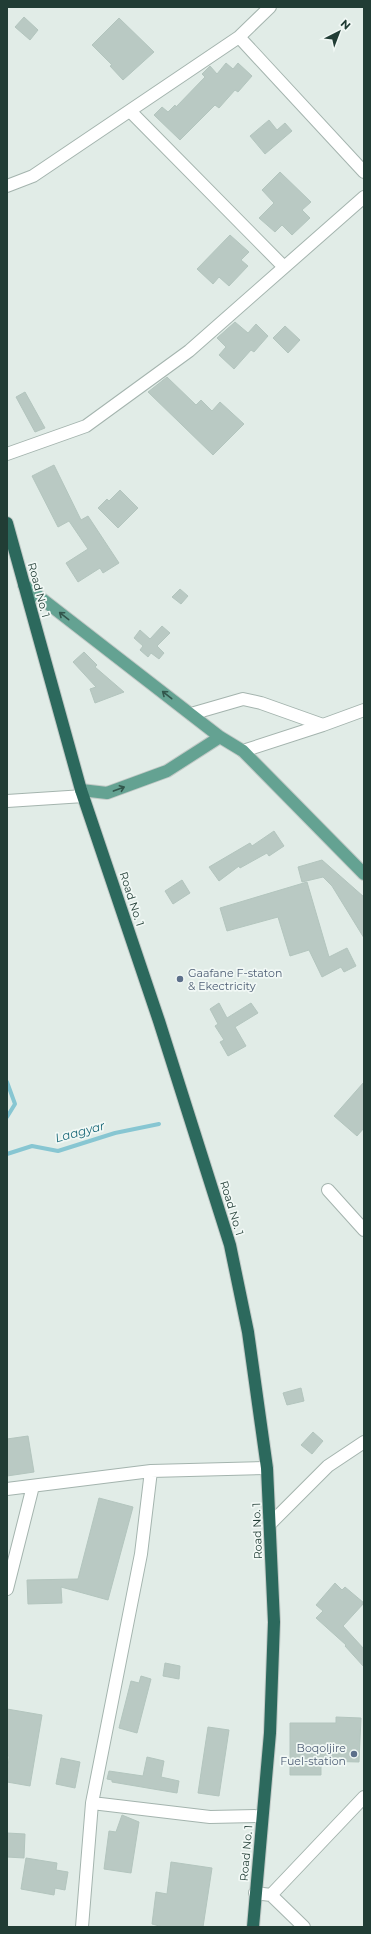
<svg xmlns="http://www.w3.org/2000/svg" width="371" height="1934" viewBox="0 0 371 1934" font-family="Montserrat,sans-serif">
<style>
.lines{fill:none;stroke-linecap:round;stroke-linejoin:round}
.stream{stroke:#87c6d2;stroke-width:4}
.building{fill:#b9c9c3;stroke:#b3c5be}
.minor-casing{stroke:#a4b4ae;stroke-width:14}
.major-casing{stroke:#c1c9c6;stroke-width:14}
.highway-casing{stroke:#c1c9c6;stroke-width:14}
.minor{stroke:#fff;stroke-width:12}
.major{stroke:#64a292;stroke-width:12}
.highway{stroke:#2c695d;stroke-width:12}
.oneway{stroke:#32564c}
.service-dot{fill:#5c6f8a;stroke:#f1f8f5;stroke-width:1.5}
.labels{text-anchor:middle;stroke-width:3.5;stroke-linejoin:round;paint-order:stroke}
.street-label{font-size:11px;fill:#213d35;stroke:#f1f8f5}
.service-label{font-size:11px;fill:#4e5e75;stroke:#f1f8f5;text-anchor:start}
.water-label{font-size:12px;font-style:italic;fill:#1a6979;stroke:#f1f8f5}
</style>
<rect width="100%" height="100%" fill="#e1ece7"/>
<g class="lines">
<path class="stream" d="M 7,1082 L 15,1104 L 7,1117
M 7,1154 L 32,1146 L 58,1151 L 115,1133 L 159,1124"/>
</g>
<path class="building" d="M 24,17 L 38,30 L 30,40 L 15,27 Z
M 119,18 L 154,52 L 123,80 L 110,66 L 112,65 L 92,45 Z
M 226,63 L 233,69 L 238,63 L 252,76 L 238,92 L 235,90 L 219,108 L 215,105 L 180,140 L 154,115 L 162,107 L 168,112 L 175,105 L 176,107 L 205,77 L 202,74 L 210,66 L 217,74 Z
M 269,120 L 277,130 L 285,123 L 292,131 L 265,154 L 250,136 Z
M 280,172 L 311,202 L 302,210 L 310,218 L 292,235 L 282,225 L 275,232 L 259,218 L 274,203 L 262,190 Z
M 230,235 L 249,252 L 241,260 L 248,266 L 229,286 L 219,277 L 213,284 L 197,269 Z
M 235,322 L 248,333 L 256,324 L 268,336 L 254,352 L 251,350 L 234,369 L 219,355 L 226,347 L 217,338 Z
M 285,326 L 300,340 L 288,353 L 273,338 Z
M 167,377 L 196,405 L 201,400 L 212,411 L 220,402 L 244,424 L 213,455 L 148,392 Z
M 25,392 L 45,428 L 35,432 L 16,397 Z
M 54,465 L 81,520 L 88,516 L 119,563 L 103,573 L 100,568 L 78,582 L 66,563 L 88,549 L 69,521 L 58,527 L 32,476 Z
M 120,490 L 138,508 L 118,528 L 98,508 L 107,499 L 109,501 Z
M 180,589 L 188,596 L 181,604 L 172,597 Z
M 162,626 L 170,633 L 157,646 L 164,653 L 159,659 L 151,653 L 148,657 L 140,650 L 143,646 L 134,638 L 140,630 L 150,639 Z
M 84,652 L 97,665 L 95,667 L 124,692 L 95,703 L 90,689 L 96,687 L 73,662 Z
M 274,831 L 284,846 L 269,856 L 267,853 L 240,868 L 239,866 L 219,881 L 209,867 L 250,843 L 252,846 Z
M 322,860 L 364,897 L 364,938 L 332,886 L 323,877 L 302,882 L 298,867 Z
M 182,880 L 190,893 L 173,904 L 165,891 Z
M 307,882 L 329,957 L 347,948 L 356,966 L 344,972 L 341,967 L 322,977 L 309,950 L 290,956 L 278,917 L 227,931 L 220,908 Z
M 219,1003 L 227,1018 L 251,1003 L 258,1013 L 235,1027 L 246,1046 L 228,1056 L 220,1042 L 224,1040 L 215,1026 L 218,1024 L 210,1009 Z
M 364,1082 L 364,1128 L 357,1136 L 334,1116 Z
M 301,1388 L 304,1401 L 287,1405 L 283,1393 Z
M 313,1432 L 323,1441 L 312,1454 L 301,1445 Z
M 28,1436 L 34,1472 L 7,1476 L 7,1439 Z
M 99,1498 L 133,1507 L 108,1600 L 61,1587 L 62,1603 L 28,1604 L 27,1580 L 78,1579 Z
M 335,1583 L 342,1590 L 345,1587 L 364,1603 L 343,1626 L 364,1649 L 364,1667 L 345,1646 L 346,1645 L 316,1618 L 323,1611 L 316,1605 Z
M 165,1663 L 180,1666 L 179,1679 L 163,1676 Z
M 141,1676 L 151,1679 L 137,1733 L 119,1728 L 131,1681 L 139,1683 Z
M 7,1709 L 42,1715 L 30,1786 L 7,1782 L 9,1756 L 7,1756 Z
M 336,1717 L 361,1718 L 359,1762 L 321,1761 L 321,1775 L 290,1775 L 290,1723 L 336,1723 Z
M 208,1727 L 229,1730 L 219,1796 L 198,1793 Z
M 147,1757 L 164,1761 L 161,1777 L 179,1781 L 177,1793 L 112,1782 L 112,1780 L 107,1779 L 109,1771 L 143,1776 Z
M 61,1758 L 80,1762 L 75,1788 L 56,1784 Z
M 122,1815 L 139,1822 L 131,1873 L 104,1869 L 109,1831 L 116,1832 Z
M 7,1833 L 25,1834 L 24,1858 L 7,1857 Z
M 26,1858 L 57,1863 L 56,1870 L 68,1872 L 65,1890 L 55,1888 L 54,1895 L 21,1889 Z
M 171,1862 L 212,1868 L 203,1927 L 163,1927 L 152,1924 L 156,1892 L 167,1894 Z"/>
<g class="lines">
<g class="minor-casing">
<path id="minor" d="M 239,37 L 364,172
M 130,111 L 284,267
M 7,186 L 33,176 L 239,37 L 270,7
M 7,454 L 86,426 L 189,351 L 364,197
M 191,714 L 243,699 L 261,703 L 323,725
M 243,751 L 323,725 L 364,710
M 7,801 L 84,796
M 328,1190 L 364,1230
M 7,1489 L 151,1471 L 267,1468
M 270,1524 L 328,1466 L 364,1442
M 7,1589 L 33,1486
M 92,1803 L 210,1817 L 262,1816
M 255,1893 L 271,1895 L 364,1797
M 271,1895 L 304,1927
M 82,1927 L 92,1803 L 141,1554 L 151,1471"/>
</g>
<g class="major-casing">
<path id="major" d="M 24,585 L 220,737 L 243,751 L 364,874
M 81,790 L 107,793 L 167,771 L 220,737"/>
</g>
<g class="highway-casing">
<path id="highway" d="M 7,523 L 81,790 L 159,1021 L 230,1245 L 248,1332 L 267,1468 L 274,1622 L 270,1733 L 253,1927"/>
</g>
<use href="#minor" class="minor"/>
<use href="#major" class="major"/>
<use href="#highway" class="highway"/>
</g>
<defs><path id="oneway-shaft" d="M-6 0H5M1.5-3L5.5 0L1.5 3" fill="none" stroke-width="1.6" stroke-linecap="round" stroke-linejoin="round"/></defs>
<g class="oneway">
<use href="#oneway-shaft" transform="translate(64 616) rotate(-142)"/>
<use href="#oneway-shaft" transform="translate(167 695) rotate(-142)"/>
<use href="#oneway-shaft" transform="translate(119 789) rotate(-20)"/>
</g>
<g class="service-dot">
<circle cx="180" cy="979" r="4"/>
<circle cx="354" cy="1754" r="4"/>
</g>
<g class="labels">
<g class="street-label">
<text transform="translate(39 590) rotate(75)" y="4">Road No. 1</text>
<text transform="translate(132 899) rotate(72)" y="4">Road No. 1</text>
<text transform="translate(232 1208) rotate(73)" y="4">Road No. 1</text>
<text transform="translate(257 1531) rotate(-92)" y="4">Road No. 1</text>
<text transform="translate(246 1853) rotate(-85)" y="4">Road No. 1</text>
</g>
<g class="service-label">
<text x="188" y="977">Gaafane F-staton<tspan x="188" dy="13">&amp; Ekectricity</tspan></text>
<text x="346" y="1752" text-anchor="end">Boqoljire<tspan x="346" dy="13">Fuel-station</tspan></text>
</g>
<g class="water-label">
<text transform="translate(80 1132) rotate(-15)" y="4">Laagyar</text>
</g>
</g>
<rect width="371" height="1934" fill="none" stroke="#213d35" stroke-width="16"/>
<g transform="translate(339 32) rotate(42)" stroke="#f1f8f5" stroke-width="3" paint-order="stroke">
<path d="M0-3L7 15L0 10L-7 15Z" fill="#213d35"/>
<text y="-6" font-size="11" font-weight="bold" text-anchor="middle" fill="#213d35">N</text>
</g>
</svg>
